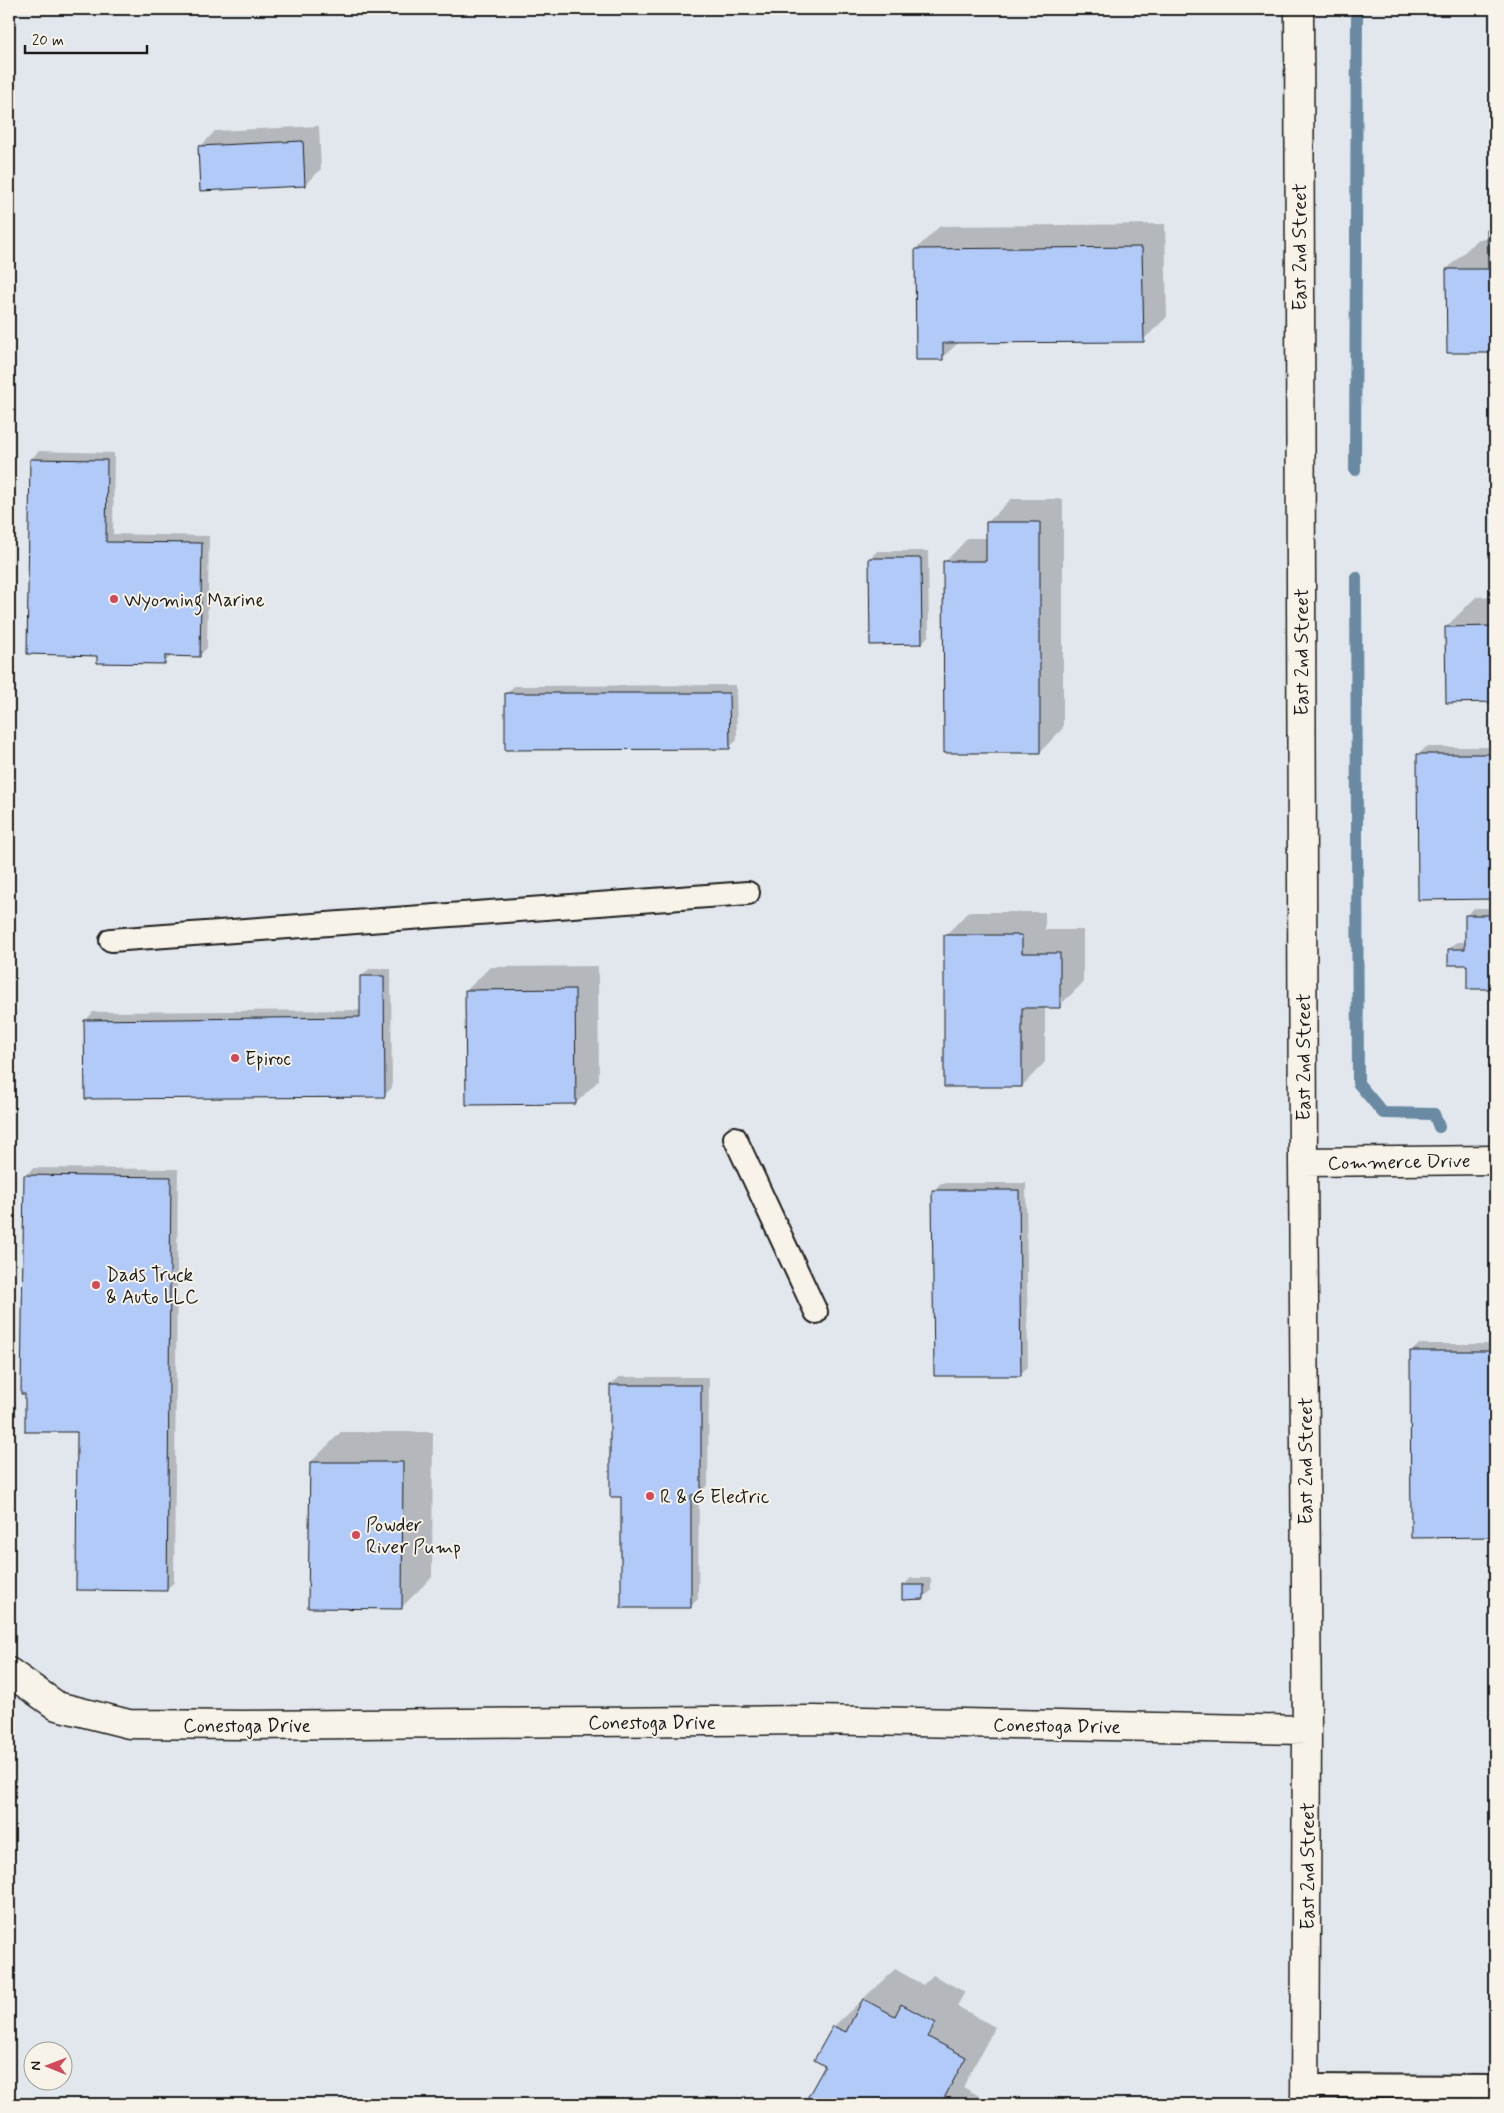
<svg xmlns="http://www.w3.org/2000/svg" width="1504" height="2113" viewBox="0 0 1504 2113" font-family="Mynerve,sans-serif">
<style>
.built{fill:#e2e7ed;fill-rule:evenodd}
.shadow{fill:#0003}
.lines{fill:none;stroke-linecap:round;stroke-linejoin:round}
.stream{stroke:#698aa2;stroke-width:12}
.building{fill:#b1caf8;stroke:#1c1c1c}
.lane-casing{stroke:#1c1c1c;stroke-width:26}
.street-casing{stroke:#1c1c1c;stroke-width:31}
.lane{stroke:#f7f3e8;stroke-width:22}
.street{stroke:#f7f3e8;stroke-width:28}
.poi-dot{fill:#d1495b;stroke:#f7f3e8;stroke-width:2}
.labels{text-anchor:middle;stroke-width:4;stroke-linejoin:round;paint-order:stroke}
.street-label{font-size:19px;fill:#1c1c1c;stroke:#f7f3e8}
.poi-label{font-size:19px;fill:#1c1c1c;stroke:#f7f3e8;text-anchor:start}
</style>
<rect width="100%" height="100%" fill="#f7f3e8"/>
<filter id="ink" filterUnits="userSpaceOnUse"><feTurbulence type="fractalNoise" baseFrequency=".02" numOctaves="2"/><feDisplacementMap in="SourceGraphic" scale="10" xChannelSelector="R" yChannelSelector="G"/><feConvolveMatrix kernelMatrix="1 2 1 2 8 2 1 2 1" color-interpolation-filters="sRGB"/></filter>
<g filter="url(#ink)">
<path class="built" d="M 9,9 L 1495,9 L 1495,2104 L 9,2104 ZM 32,2050 L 62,2050 L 62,2080 L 32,2080 Z"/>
<path class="shadow" d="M 319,126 L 321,169 L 305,185 L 200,147 L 215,131 Z
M 1495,223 L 1495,352 L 1448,352 L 1447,269 L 1478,239 L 1488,239 L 1488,231 Z
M 1165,224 L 1167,317 L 1143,340 L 959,342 L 942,358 L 916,249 L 940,226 Z
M 39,451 L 114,453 L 113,534 L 209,536 L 207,648 L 199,656 L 172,655 L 164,663 L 98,654 L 31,459 Z
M 1011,499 L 1063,499 L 1063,728 L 1040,752 L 945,562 L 968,538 L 987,538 L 988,522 Z
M 877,551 L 928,551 L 929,635 L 922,643 L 870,558 Z
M 1495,596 L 1495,701 L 1447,701 L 1446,627 L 1476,597 Z
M 736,685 L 737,740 L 729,748 L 506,694 L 514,686 Z
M 1426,747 L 1495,747 L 1495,898 L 1419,899 L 1418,755 Z
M 1474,908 L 1495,908 L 1495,988 L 1468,988 L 1468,964 L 1449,949 L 1457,942 L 1467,942 L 1466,916 Z
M 968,912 L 1045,912 L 1045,930 L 1083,930 L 1083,983 L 1059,1006 L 1045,1007 L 1045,1062 L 1022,1086 L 945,936 Z
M 598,966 L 599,1080 L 576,1103 L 466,991 L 490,967 Z
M 369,969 L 391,969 L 392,1088 L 384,1095 L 86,1020 L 93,1012 L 361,1010 L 361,977 Z
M 33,1168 L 178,1169 L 174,1582 L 166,1590 L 25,1176 Z
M 941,1183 L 1026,1183 L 1028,1367 L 1020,1374 L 933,1191 Z
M 1419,1344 L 1495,1344 L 1495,1536 L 1412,1537 L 1411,1352 Z
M 619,1377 L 709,1377 L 708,1485 L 699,1493 L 698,1599 L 690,1607 L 622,1496 L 611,1385 Z
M 341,1432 L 433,1432 L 432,1577 L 401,1608 L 311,1462 Z
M 911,1578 L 931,1578 L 931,1591 L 923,1598 L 903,1586 Z
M 895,1969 L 923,1985 L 933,1975 L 965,1992 L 957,2006 L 995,2027 L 963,2087 L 994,2104 L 813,2104 L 806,2101 L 826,2065 L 834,2026 Z"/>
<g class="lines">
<path class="stream" d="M 1355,470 L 1357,9
M 1356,577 L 1358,1083 L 1383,1113 L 1434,1114 L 1439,1127"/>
</g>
<path class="building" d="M 303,141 L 305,186 L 200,191 L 198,146 Z
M 1487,230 L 1495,230 L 1495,353 L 1447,353 L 1446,269 L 1488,269 Z
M 1142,247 L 1144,342 L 943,343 L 943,360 L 916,360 L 915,249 Z
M 30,459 L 107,460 L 106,542 L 202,543 L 200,657 L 165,656 L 165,664 L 97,663 L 97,656 L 27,654 Z
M 986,522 L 1040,522 L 1040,753 L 944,753 L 943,561 L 986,561 Z
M 869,558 L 921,558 L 922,644 L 870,645 Z
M 1495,626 L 1495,702 L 1446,703 L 1445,627 Z
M 505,693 L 729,693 L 730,749 L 505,750 Z
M 1417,754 L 1495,754 L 1495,899 L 1418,900 Z
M 1465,915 L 1495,915 L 1495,989 L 1467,989 L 1467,965 L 1448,965 L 1448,949 L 1465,949 Z
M 944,935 L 1022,935 L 1022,953 L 1060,953 L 1060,1008 L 1022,1008 L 1022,1087 L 944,1087 Z
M 360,976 L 384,976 L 385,1097 L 85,1099 L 84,1020 L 360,1017 Z
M 575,989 L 576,1104 L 466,1105 L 465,990 Z
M 24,1175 L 171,1177 L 167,1591 L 76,1590 L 77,1432 L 25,1432 L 25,1394 L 21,1394 Z
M 932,1190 L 1019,1190 L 1021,1376 L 934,1376 Z
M 1410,1351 L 1495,1351 L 1495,1537 L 1411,1538 Z
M 610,1385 L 701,1385 L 701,1494 L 691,1495 L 691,1608 L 621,1608 L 621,1497 L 610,1497 Z
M 310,1462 L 403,1462 L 402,1609 L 308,1608 Z
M 902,1585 L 924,1585 L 924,1599 L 902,1600 Z
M 863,1999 L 895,2016 L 901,2004 L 936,2023 L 928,2037 L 966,2057 L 941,2104 L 810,2104 L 805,2102 L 825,2066 L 814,2060 L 833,2026 L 846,2032 Z"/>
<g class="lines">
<g class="lane-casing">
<path id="lane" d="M 111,940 L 748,893
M 735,1138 L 816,1312
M 1305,2086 L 1495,2087"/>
</g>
<g class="street-casing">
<path id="street" d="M 1299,9 L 1303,1162 L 1307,1730 L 1305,2104
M 1303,1162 L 1495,1160
M 9,1672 L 57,1706 L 129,1724 L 243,1725 L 814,1720 L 1307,1730"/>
</g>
<use href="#lane" class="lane"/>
<use href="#street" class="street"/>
</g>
</g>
<g class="poi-dot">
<circle cx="114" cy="599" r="5"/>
<circle cx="235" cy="1058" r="5"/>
<circle cx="96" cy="1285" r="5"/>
<circle cx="650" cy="1496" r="5"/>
<circle cx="356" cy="1535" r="5"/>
</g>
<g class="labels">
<g class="street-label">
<text transform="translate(1299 247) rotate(-90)" y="7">East 2nd Street</text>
<text transform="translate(1301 652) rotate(-90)" y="7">East 2nd Street</text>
<text transform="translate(1303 1057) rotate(-90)" y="7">East 2nd Street</text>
<text transform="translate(1399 1161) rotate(-1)" y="7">Commerce Drive</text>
<text transform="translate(1305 1461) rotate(-90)" y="7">East 2nd Street</text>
<text x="652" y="1729">Conestoga Drive</text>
<text x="247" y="1732">Conestoga Drive</text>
<text transform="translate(1057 1725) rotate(1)" y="7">Conestoga Drive</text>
<text transform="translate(1307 1866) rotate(-90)" y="7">East 2nd Street</text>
</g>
<g class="poi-label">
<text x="124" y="606">Wyoming Marine</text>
<text x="245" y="1065">Epiroc</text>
<text x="106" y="1281">Dads Truck<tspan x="106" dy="22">&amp; Auto LLC</tspan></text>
<text x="660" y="1503">R &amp; G Electric</text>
<text x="366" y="1531">Powder<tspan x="366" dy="22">River Pump</tspan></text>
</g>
</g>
<rect width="1504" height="2113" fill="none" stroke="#f7f3e8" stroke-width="30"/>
<rect x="15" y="15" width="1474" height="2083" fill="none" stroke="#1c1c1c" stroke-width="2" filter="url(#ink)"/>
<g transform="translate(48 2066) rotate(271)"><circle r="24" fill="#f7f3e8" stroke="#9f9d96"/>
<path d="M0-4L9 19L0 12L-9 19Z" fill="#d1495b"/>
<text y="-8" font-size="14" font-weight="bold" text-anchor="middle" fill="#1c1c1c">N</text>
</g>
<path d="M25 45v8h122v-8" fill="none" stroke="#1c1c1c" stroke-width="2.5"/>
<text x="32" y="45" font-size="15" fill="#1c1c1c" stroke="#f7f3e8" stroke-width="4" paint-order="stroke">20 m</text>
</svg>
